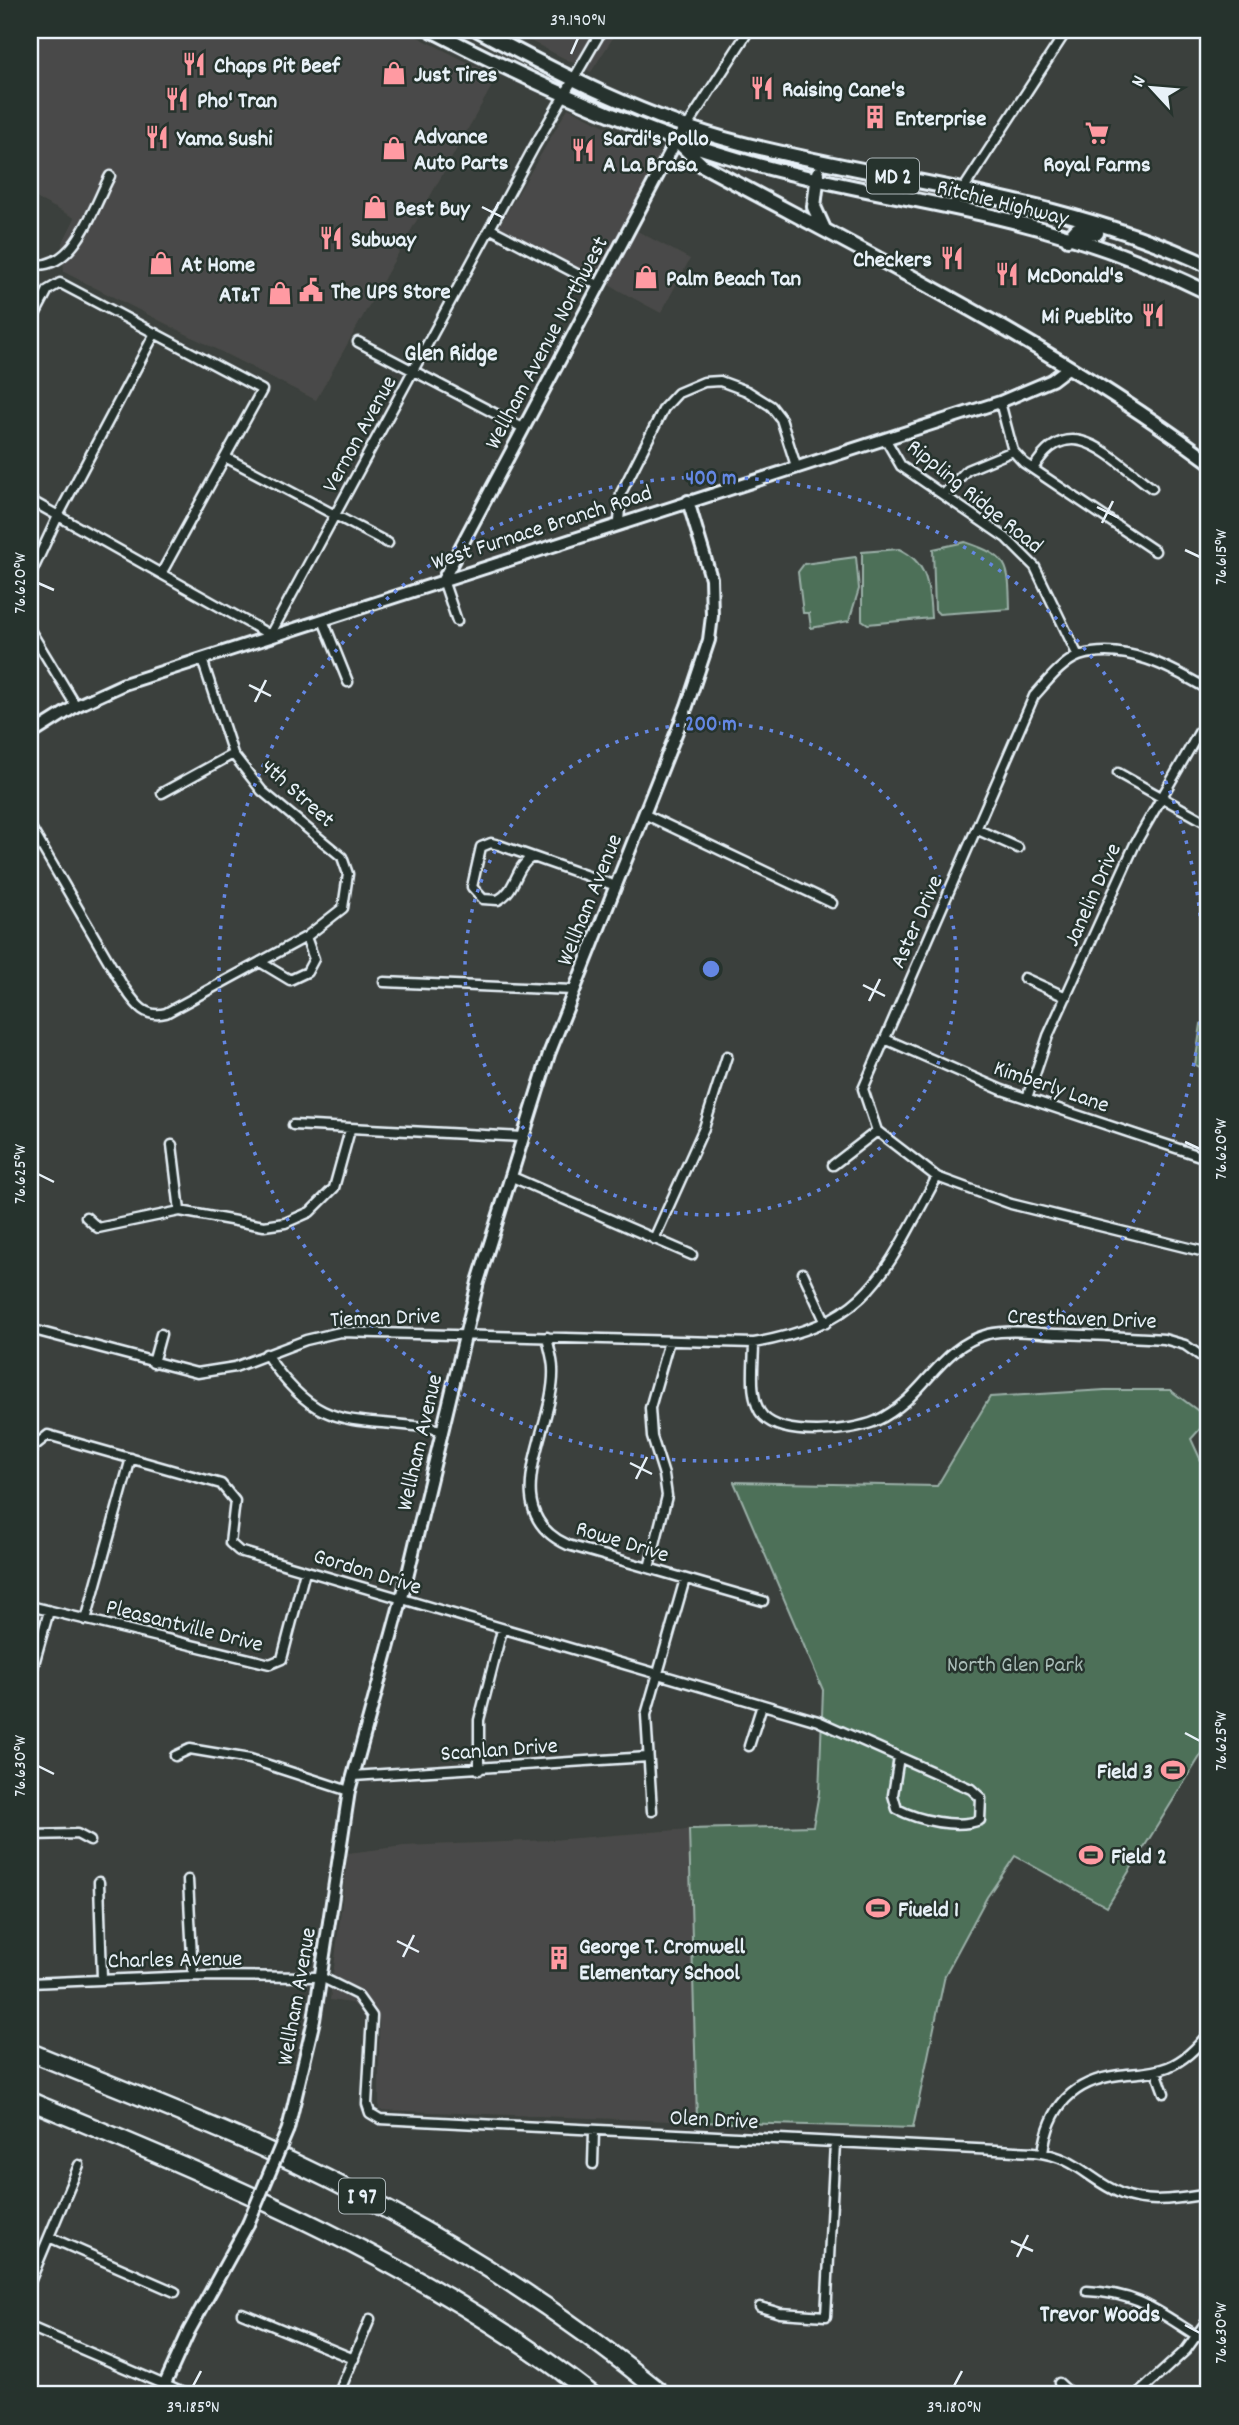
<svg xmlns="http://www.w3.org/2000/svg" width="1239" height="2425" viewBox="0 0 1239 2425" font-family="Dekko,sans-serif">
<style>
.built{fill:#4a4a48}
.green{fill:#4e6f59;stroke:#9bb0a8;stroke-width:2}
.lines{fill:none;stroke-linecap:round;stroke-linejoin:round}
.minor-casing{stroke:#e8f1f8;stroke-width:13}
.tertiary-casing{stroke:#e8f1f8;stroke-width:16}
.primary-casing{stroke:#e8f1f8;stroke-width:18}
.motorway-casing{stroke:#e8f1f8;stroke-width:21}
.minor{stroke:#26332d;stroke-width:8}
.tertiary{stroke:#26332d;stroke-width:10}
.primary{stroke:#26332d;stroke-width:12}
.motorway{stroke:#26332d;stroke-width:16}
.tertiary-bridge-casing{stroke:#e8f1f8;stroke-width:16;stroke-linecap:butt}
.tertiary-bridge{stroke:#26332d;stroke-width:10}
.ticks{fill:none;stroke:#e8f1f8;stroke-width:2.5}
.ring{fill:none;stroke:#6487e3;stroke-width:3.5;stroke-dasharray:3.5 7}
.labels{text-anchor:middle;stroke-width:5;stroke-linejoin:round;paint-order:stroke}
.shield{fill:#26332d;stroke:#aeb8bb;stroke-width:2}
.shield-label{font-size:21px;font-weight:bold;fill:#e8f1f8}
.poi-label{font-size:23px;font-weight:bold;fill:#e8f1f8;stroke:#26332d;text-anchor:start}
.street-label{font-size:23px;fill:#e8f1f8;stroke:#26332d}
.park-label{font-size:23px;fill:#aabdb8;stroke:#26332d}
.neighbourhood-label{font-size:24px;font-weight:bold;fill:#e8f1f8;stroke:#26332d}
.centre{fill:#6487e3;stroke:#26332d;stroke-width:3.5}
.ring-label{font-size:21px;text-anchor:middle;font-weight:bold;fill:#6487e3;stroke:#26332d;stroke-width:5;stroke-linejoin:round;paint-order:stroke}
.neatline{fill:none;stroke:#e8f1f8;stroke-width:2.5}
.ticks-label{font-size:18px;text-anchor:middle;fill:#e8f1f8}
</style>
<rect width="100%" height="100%" fill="#3b403d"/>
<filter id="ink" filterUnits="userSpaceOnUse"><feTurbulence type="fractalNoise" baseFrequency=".0143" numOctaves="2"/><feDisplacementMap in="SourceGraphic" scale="14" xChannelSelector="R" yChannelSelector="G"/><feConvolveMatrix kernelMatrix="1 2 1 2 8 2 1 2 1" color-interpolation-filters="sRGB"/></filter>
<g filter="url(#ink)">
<path class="built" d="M 30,30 L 404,30 L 497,77 L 316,400 L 64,272 L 62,244 L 75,218 L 30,195 Z
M 509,30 L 618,30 L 591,72 Z
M 568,108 L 660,153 L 626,225 L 690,259 L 661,313 L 499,226 Z
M 689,1829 L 697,2122 L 379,2110 L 379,2020 L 351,2003 L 330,2000 L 348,1853 L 404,1846 L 552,1840 Z"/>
<path class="green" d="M 965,542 C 1009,557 1009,563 1010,609 L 939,614 L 935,610 L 933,549 Z
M 899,549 C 929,563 929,588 931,618 L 868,624 L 862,620 L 862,552 Z
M 856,557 L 859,589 L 849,621 L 811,628 L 809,613 L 803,613 L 798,572 L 804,564 Z
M 1201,1024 L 1209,1028 L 1209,1072 L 1195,1065 Z
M 1105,1390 L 1170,1390 L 1209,1419 L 1191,1439 L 1209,1478 L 1209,1742 L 1107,1907 L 1015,1856 L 987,1897 L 945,1975 L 913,2128 L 697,2122 L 689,1829 L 813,1826 L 819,1793 L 823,1690 L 734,1482 L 937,1486 L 990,1397 Z"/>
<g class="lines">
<g class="minor-casing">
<path id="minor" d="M 688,125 L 749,30
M 951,208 L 1067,30
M 491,229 L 598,285
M 30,264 C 75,273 93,207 110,176
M 30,324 L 48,290 L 60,283 L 262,390 L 162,572
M 358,342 L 523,428
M 1000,402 L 1013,451 L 1024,463 L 1155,551
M 886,440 L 901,466 L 1006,538 L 1035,567 L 1078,656
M 225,457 L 388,543
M 1033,469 C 1069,407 1112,459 1152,488
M 944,494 L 967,470 L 1013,451
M 30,500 L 270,635 L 534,147 L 602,30
M 619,522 L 621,493 L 664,408 L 678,393 L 704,382 L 720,381 L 747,391 L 771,406 L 781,419 L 796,466
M 30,576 L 58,516 L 155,333
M 443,580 L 457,621
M 323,620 L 348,682
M 30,630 L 76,706
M 1209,690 C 1172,668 1125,642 1079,656 C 1062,662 1046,683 1034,696 L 863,1089 L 877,1131 L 937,1177 L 1011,1204 L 1209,1253
M 1118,773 L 1209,824
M 162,793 L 233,754
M 644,814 L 832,903
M 30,826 L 123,986 C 135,1003 144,1019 166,1013 L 306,937 L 343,908 L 348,874 L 342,857 L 262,791 L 233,754 L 202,659
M 976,829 L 1018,848
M 532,857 C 514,868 517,890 498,900 L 483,899 L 472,887 L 481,847 L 491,843 L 499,845 L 616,886
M 260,962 L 290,980 L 307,972 L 314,959 L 306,937
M 1024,978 L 1066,997
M 384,982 L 573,990
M 885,1039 L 1002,1090 L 1209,1159
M 1027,1098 L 1048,1036 L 1135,844 L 1209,715
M 293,1125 L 522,1137
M 172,1145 L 180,1211
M 833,1165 L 877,1131
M 510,1176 L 692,1255
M 86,1217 L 98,1228 L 180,1211 L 264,1226 L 285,1223 L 310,1212 L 334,1188 L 350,1130
M 654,1239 L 704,1128 L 727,1056
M 803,1273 L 826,1323
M 30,1329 L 197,1373 L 235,1367 L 306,1340 L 340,1332 L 754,1343 C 872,1322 884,1273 937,1177
M 547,1337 C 549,1348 553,1359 553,1369 C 556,1426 492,1511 568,1545 L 763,1601
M 754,1343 C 754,1364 748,1399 763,1416 C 784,1438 850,1432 876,1421 C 885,1417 899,1407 907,1400 C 934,1375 950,1344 988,1334 C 1010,1329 1035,1333 1058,1334 C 1093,1335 1129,1337 1164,1339 L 1185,1345 L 1209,1362
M 266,1354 C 322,1439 356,1414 442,1430
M 153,1363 L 161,1334
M 30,1456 L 33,1447 L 48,1435 L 221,1484 L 235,1501 L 230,1543 L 239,1551 L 818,1721 L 971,1789 L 981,1798 L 980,1820 C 957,1829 918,1820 897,1809 L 893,1795 L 899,1757
M 649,1568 L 667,1496 L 664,1475 L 652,1437 L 650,1408 L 669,1341
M 30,1606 L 270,1664 L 282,1659 L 305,1571
M 86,1620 L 131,1458
M 30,1678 L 49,1611
M 749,1746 L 762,1705
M 175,1756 L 190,1749 L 250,1759 L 349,1791
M 479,1770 L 479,1720 L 502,1630
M 353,1776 L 648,1757
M 652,1811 L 646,1715 L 685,1579
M 30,1835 L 77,1834 L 90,1841
M 188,1880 L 193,1976
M 99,1882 L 102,1978
M 30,1983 L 193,1976 L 321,1977 L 357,1995 L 372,2016 L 367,2104 L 370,2113 L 380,2119 L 1034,2152 C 1078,2157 1086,2179 1122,2194 C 1150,2205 1181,2198 1209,2194
M 1156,2071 L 1164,2093
M 1043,2153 C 1049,2107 1072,2081 1119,2075 C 1136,2073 1153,2073 1168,2067 C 1185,2060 1198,2047 1209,2032
M 593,2164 L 594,2131
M 49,2237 L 175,2292
M 30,2282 L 79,2165
M 1087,2291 C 1137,2293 1156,2310 1197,2336
M 760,2307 L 780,2313 L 826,2316 L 835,2143
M 242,2313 L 354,2359
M 30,2327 L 188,2395
M 1059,2383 L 1072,2395
M 338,2395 L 370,2319
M 1137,2395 L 1186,2350 L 1209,2318"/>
</g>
<g class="tertiary-casing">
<path id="tertiary" d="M 443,580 L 676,141 L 688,125
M 30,735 L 76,706 L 124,684 L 1000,402 L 1052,380 L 1069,367
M 288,2129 L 314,2020 L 349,1791 L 404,1590 L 478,1282 L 549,1054 L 687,706 L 709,640 L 712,616 L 711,578 L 688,501
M 160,2395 L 189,2331 L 248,2224"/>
</g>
<g class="primary-casing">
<path id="primary" d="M 431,30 C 536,84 643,134 758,165 C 838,187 920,199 1000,218 C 1071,235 1144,261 1209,293
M 478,30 C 562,75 647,119 740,143 C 896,183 1061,196 1209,266
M 679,143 L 702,165 C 875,258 1051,344 1209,461
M 818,173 L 814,207 L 824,229
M 1068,239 L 1077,229 L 1097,233"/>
</g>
<g class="motorway-casing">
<path id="motorway" d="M 30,2052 C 106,2083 184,2113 260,2147 C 405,2212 541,2294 664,2395
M 30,2101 C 228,2183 421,2262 593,2395"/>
</g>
<use href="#minor" class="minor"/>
<use href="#tertiary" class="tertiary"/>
<use href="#primary" class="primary"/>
<use href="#motorway" class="motorway"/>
<g class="tertiary-bridge-casing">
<path id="tertiary-bridge" d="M 248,2224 L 288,2129"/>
</g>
<use href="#tertiary-bridge" class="tertiary-bridge"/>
</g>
</g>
<path class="ticks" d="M 571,54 L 578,38M 482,207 L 504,218M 488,224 L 499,202M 1097,507 L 1119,518M 1102,523 L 1113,501M 1185,550 L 1200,557M 38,583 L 54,590M 249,685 L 271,696M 255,702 L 266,680M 863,985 L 885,996M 869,1001 L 880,979M 1185,1142 L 1200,1149M 38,1174 L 54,1182M 630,1463 L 652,1474M 636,1479 L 647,1457M 1185,1733 L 1200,1741M 38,1766 L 54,1774M 397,1941 L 419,1952M 403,1957 L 414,1935M 1011,2241 L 1033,2251M 1017,2257 L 1028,2235M 1185,2325 L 1200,2333M 193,2386 L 201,2371M 954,2386 L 962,2371"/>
<g class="ring">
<circle cx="711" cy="969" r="246"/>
<circle cx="711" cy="969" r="492"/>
</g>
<defs>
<g id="restaurant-bare" transform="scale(1.89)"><path d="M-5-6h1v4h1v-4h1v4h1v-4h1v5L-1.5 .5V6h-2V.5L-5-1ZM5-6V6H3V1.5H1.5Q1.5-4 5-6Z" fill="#ff9aa2" stroke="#26332d" stroke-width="2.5" paint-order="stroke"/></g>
<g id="shop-bare" transform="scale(1.89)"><path d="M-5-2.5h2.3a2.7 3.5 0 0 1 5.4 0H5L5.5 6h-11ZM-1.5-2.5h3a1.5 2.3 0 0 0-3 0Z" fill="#ff9aa2" stroke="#26332d" stroke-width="2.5" paint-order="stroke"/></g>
<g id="building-bare" transform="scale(1.89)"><path d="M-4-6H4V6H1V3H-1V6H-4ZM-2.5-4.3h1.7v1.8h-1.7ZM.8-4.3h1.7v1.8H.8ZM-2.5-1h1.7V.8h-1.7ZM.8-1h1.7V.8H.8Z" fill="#ff9aa2" stroke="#26332d" stroke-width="2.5" paint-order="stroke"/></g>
<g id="supermarket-bare" transform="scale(1.89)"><path d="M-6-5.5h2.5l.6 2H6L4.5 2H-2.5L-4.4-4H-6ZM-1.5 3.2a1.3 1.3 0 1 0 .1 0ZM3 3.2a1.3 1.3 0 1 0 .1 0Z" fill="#ff9aa2" stroke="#26332d" stroke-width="2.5" paint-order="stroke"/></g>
<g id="civic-bare" transform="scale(1.89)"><path d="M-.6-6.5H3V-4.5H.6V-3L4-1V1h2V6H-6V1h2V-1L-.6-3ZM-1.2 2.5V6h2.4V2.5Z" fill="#ff9aa2" stroke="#26332d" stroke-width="2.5" paint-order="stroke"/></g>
<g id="stadium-bare" transform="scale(1.89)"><path d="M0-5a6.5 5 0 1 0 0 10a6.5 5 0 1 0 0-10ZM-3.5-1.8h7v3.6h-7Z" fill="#ff9aa2" stroke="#26332d" stroke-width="2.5" paint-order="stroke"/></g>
</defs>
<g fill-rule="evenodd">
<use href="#restaurant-bare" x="194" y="64"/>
<use href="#shop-bare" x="394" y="73"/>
<use href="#restaurant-bare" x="762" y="88"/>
<use href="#restaurant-bare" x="177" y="99"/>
<use href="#building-bare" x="875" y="117"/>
<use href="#supermarket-bare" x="1097" y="133"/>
<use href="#restaurant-bare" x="157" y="137"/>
<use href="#shop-bare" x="394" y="148"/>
<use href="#restaurant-bare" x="583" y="150"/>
<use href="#shop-bare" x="375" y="207"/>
<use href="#restaurant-bare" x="331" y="238"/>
<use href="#restaurant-bare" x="952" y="258"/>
<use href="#shop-bare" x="161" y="263"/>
<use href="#restaurant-bare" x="1007" y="274"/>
<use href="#shop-bare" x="646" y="277"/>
<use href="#civic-bare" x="311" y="290"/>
<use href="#shop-bare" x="280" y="293"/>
<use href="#restaurant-bare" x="1153" y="315"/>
<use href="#stadium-bare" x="1173" y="1770"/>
<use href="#stadium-bare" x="1091" y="1855"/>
<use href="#stadium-bare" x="878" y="1908"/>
<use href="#building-bare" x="559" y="1958"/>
</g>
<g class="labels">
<g class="shield">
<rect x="867" y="158.5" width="52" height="35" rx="5"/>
<rect x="339" y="2178.5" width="46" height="35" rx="5"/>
</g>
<g class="shield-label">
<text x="893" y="183">MD 2</text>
<text x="362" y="2203">I 97</text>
</g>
<g class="poi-label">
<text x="214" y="72">Chaps Pit Beef</text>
<text x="414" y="81">Just Tires</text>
<text x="782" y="96">Raising Cane's</text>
<text x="197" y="107">Pho' Tran</text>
<text x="895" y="125">Enterprise</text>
<text x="414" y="143">Advance<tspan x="414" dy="26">Auto Parts</tspan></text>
<text x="177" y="145">Yama Sushi</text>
<text x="603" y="145">Sardi's Pollo<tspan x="603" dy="26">A La Brasa</tspan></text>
<text x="1097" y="171" text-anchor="middle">Royal Farms</text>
<text x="395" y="215">Best Buy</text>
<text x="351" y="246">Subway</text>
<text x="932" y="266" text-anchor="end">Checkers</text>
<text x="181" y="271">At Home</text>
<text x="1027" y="282">McDonald's</text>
<text x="666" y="285">Palm Beach Tan</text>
<text x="331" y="298">The UPS Store</text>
<text x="260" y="301" text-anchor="end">AT&amp;T</text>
<text x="1133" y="323" text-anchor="end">Mi Pueblito</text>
<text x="1153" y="1778" text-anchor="end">Field 3</text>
<text x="1111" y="1863">Field 2</text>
<text x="898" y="1916">Fiueld 1</text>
<text x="579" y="1953">George T. Cromwell<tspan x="579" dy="26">Elementary School</tspan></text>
</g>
<g class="street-label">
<text transform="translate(1003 201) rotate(14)" y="8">Ritchie Highway</text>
<text transform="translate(545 342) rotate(-62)" y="8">Wellham Avenue Northwest</text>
<text transform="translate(358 433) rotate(-61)" y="8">Vernon Avenue</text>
<text transform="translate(976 495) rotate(39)" y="8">Rippling Ridge Road</text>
<text transform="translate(541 526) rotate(-18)" y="8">West Furnace Branch Road</text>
<text transform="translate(299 792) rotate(42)" y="8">4th Street</text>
<text transform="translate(1091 894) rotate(-66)" y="8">Janelin Drive</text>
<text transform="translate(588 899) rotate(-68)" y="8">Wellham Avenue</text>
<text transform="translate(915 921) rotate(-66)" y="8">Aster Drive</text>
<text transform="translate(1052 1085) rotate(19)" y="8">Kimberly Lane</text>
<text transform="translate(385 1316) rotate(-2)" y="8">Tieman Drive</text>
<text transform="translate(1082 1317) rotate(2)" y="8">Cresthaven Drive</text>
<text transform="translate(418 1442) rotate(-77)" y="8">Wellham Avenue</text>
<text transform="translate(623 1540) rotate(17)" y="8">Rowe Drive</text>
<text transform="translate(368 1570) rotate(17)" y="8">Gordon Drive</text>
<text transform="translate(185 1624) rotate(14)" y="8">Pleasantville Drive</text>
<text transform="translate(499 1748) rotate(-4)" y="8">Scanlan Drive</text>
<text transform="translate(175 1958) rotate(-1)" y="8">Charles Avenue</text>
<text transform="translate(295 1996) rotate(-80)" y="8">Wellham Avenue</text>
<text transform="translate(714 2118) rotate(3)" y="8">Olen Drive</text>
</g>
<g class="park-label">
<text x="1015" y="1671">North Glen Park</text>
</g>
<g class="neighbourhood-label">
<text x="451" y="360">Glen Ridge</text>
<text x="1100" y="2321">Trevor Woods</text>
</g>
</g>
<circle cx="711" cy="969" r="10" class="centre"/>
<g class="ring-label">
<text x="711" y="484">400 m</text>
<text x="711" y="730">200 m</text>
</g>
<rect width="1239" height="2425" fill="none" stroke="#26332d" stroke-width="77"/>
<g transform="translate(1152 88) rotate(296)" stroke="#26332d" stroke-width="5" paint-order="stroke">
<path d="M0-5L12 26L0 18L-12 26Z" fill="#e8f1f8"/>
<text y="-10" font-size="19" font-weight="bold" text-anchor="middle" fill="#e8f1f8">N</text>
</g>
<rect x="38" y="38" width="1162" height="2348" class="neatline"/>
<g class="ticks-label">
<text x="578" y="25">39.190°N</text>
<text transform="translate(1220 557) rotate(-90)" y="6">76.615°W</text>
<text transform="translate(19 583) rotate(-90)" y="6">76.620°W</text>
<text transform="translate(1220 1149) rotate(-90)" y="6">76.620°W</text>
<text transform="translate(19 1174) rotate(-90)" y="6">76.625°W</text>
<text transform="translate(1220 1741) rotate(-90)" y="6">76.625°W</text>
<text transform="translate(19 1766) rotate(-90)" y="6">76.630°W</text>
<text transform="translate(1220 2333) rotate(-90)" y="6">76.630°W</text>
<text x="193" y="2412">39.185°N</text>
<text x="954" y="2412">39.180°N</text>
</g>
</svg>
